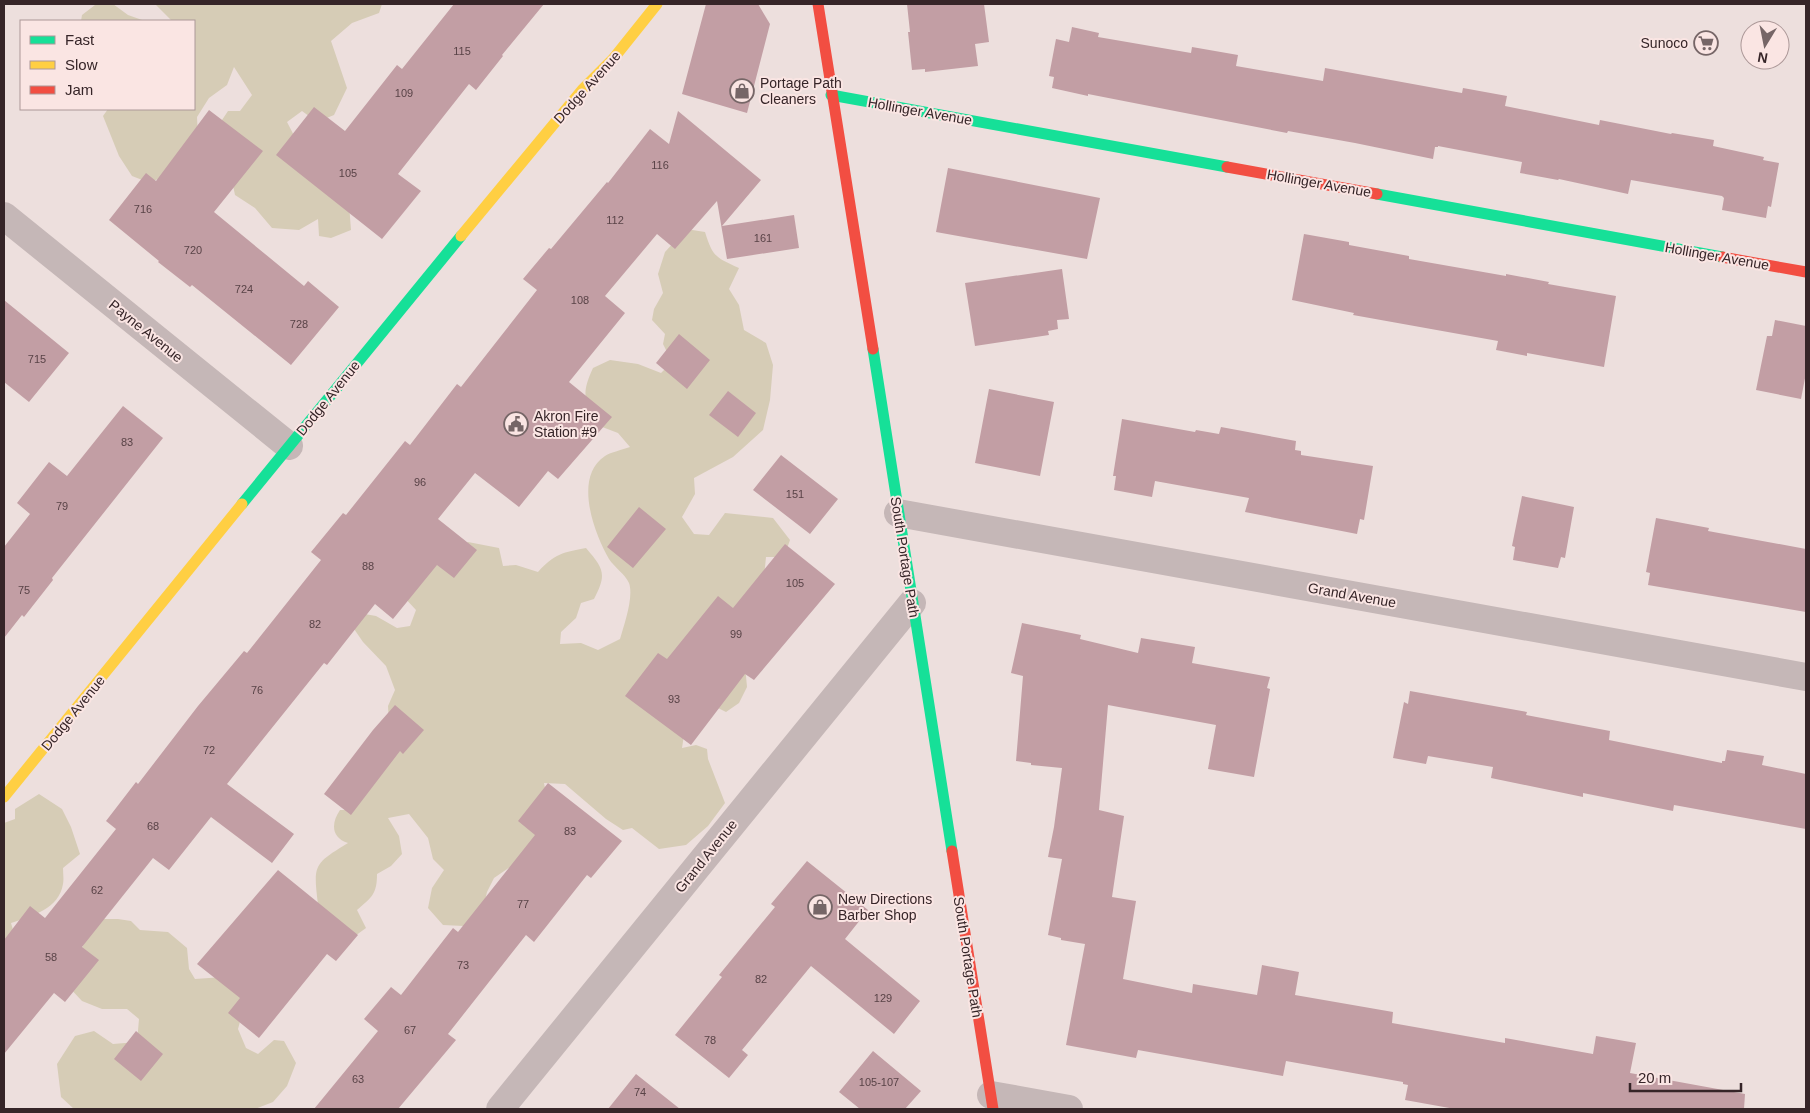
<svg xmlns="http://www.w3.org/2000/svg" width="1810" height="1113" viewBox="0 0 1810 1113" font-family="Helvetica,sans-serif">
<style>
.green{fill:#d6ccb6}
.building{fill:#c29ea4}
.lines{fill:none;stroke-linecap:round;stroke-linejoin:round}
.street{stroke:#c5b7b7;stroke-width:28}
.fast{stroke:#16e098;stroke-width:11}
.slow{stroke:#ffcf43;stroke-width:11}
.jam{stroke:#f24e42;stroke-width:11}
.labels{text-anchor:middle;stroke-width:4;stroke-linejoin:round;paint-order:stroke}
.number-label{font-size:11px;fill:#594347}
.poi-label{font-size:14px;fill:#362528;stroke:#fae5e3;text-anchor:start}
.street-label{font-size:14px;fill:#362528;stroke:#fae5e3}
</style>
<rect width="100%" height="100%" fill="#eddfdd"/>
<path class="green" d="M 108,4 L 113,4 L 128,15 L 145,21 L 81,21 L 82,15 L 95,5 Z
M 155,4 L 382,4 L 379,13 L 352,23 L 331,41 L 347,88 L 334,115 L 317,122 L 302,111 L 287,122 L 301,149 L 349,204 L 351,230 L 331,238 L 319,236 L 318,219 L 299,230 L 272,228 L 255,208 L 235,195 L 220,123 L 228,111 L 240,111 L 252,95 L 234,67 L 227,85 L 209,98 L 197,117 L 198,138 L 177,169 L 150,183 L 132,176 L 119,156 L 103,116 L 108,109 L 194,109 L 194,21 L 172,21 Z
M 686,229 L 705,232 C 713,257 715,257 739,268 L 729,289 L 739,305 L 744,330 L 766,343 L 773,365 L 770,400 L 763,430 L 733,457 L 694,478 L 695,494 L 682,517 L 694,534 L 709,535 L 725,513 L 773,518 L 790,540 L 784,557 L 766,557 L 764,577 L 745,665 L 747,687 L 739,703 L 726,712 L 708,703 L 685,728 L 682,748 L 696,745 L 707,749 L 708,759 L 725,803 L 708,826 L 686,845 L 659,849 L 632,828 L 623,830 L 606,819 L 565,784 L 544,783 L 547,798 L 549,832 L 519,861 L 494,878 L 487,892 L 483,909 L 464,926 L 443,925 L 428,908 L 432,888 L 444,870 L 433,859 L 428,838 L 409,814 L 388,818 L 399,836 L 402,854 L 391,866 L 377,874 C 377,894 372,897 357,910 L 366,928 L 355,936 L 318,904 C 313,864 314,864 348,843 C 331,838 331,823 340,810 L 350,810 L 389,725 L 388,706 L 395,690 L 386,666 L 363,642 L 352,626 L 359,613 L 376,616 L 397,628 L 410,626 L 416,610 L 403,596 L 401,580 L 458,550 L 468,542 L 499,548 L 503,566 L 516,565 L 538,572 C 554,554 564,552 586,548 C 604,569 607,574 594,599 L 581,603 L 576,618 L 561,632 L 560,644 L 581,643 L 598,650 L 620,639 C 624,625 634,597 629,583 C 625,574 614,567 609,559 C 594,533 573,477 605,456 C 611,452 622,450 630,447 L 618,433 L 597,425 C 584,400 581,394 593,368 L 610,360 L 638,364 L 661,373 L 672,362 L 663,344 L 665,334 L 652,320 L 654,309 L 663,293 L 658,274 L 665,252 Z
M 39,794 L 62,809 L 71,827 L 80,854 L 63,868 C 63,873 64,879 63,884 C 59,909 32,916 11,923 L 17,944 L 4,960 L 4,823 L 15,819 L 15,809 Z
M 95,919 L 118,919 L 131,921 L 140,930 L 168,932 L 187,948 L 189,969 L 195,979 L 223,977 L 242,985 L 244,1007 L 238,1029 L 246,1048 L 258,1054 L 274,1040 L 284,1041 L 296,1063 L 287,1086 L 273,1102 L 255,1109 L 74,1109 L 61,1097 L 57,1064 L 75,1036 L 94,1031 L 113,1044 L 137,1042 L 139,1019 L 127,1009 L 102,1009 L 82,1001 L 66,984 Z"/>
<path class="building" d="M 454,4 L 544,4 L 502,55 L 503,56 L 476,90 L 469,84 L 398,174 L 421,191 L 382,239 L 276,155 L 314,107 L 345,131 L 397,65 L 402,69 Z
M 706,4 L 758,4 L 770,24 L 747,113 L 682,94 Z
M 907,4 L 984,4 L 989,42 L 975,44 L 978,66 L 925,72 L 925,69 L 912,70 L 908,32 L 910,32 Z
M 1072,27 L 1099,33 L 1098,37 L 1191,53 L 1192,47 L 1238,55 L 1236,66 L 1323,81 L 1325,68 L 1462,93 L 1463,88 L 1507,96 L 1505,106 L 1599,125 L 1600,120 L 1671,134 L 1672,133 L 1714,140 L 1713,146 L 1764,157 L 1763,160 L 1779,163 L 1771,207 L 1768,206 L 1766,218 L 1722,210 L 1724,198 L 1722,196 L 1631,180 L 1628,194 L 1559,179 L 1558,180 L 1520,173 L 1522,162 L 1438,146 L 1438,147 L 1435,147 L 1433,159 L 1355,143 L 1288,131 L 1287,133 L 1088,94 L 1088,96 L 1052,88 L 1054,77 L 1049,76 L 1056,39 L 1069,42 Z
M 209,110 L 263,151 L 214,212 L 304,286 L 308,281 L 339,307 L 291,365 L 192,285 L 190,287 L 158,262 L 159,261 L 109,220 L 146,173 L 156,181 Z
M 678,111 L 761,180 L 722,226 L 794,215 L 799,248 L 727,259 L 717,201 L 675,249 L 657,234 L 605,296 L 625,313 L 569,382 L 612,417 L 558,479 L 548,471 L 519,507 L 475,473 L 438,519 L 477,550 L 454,578 L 437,565 L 393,619 L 375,604 L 327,665 L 324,663 L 227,784 L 294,834 L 272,863 L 211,817 L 169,870 L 153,858 L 82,947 L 99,960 L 65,1002 L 54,993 L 4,1054 L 4,940 L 30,906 L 45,918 L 116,829 L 106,821 L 136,782 L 138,784 L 198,706 L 244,651 L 247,653 L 321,560 L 311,552 L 343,513 L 346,515 L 405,441 L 410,445 L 457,384 L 461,387 L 537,290 L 523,279 L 549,248 L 551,249 L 607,182 L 608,183 L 650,129 L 669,144 Z
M 948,168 L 1100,198 L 1087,259 L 936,232 Z
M 1304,234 L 1349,242 L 1349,245 L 1409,256 L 1409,259 L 1506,276 L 1506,274 L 1549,282 L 1548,284 L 1616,296 L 1604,367 L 1527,353 L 1527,356 L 1496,350 L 1498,341 L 1353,315 L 1354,313 L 1292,300 Z
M 1062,269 L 1069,319 L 1057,320 L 1058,329 L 1048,331 L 1049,335 L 975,346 L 965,283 Z
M 4,300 L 69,353 L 29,402 L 4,382 Z
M 1775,320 L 1806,326 L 1806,373 L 1801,399 L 1756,390 L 1767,336 L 1772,336 Z
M 679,334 L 710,360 L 687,389 L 656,363 Z
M 989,389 L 1054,402 L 1040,476 L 975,463 Z
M 728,391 L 756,413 L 738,437 L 709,415 Z
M 123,406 L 163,438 L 52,578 L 53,580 L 24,617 L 22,615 L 4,638 L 4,547 L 30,514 L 17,503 L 49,462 L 67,476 Z
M 1122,419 L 1195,432 L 1196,430 L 1219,434 L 1221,427 L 1296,441 L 1295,450 L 1301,451 L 1301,455 L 1373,466 L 1364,520 L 1360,519 L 1357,534 L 1245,512 L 1249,498 L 1155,481 L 1152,497 L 1114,490 L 1116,476 L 1113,476 Z
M 781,455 L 838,499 L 810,534 L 753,490 Z
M 1522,496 L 1574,507 L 1565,558 L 1561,557 L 1558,568 L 1513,560 L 1515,547 L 1512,546 Z
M 639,507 L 666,529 L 633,568 L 607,547 Z
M 1656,518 L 1709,528 L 1708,531 L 1806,549 L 1806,612 L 1648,585 L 1650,573 L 1646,572 Z
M 785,544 L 835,584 L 754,680 L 745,674 L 691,745 L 625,696 L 658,653 L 667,659 L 718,596 L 733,608 Z
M 1022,623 L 1081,635 L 1080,639 L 1138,653 L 1141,638 L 1195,647 L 1192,663 L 1270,677 L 1267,688 L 1270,689 L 1254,777 L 1208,769 L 1216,725 L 1108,705 L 1099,810 L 1124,816 L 1112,897 L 1136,901 L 1123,979 L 1192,993 L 1193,984 L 1257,995 L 1262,965 L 1299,972 L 1295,995 L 1393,1012 L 1392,1023 L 1505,1043 L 1505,1038 L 1593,1054 L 1596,1036 L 1636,1043 L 1630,1073 L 1745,1094 L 1744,1109 L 1455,1109 L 1405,1100 L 1408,1085 L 1403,1084 L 1403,1082 L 1286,1061 L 1283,1076 L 1138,1050 L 1136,1058 L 1066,1045 L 1085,944 L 1061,940 L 1061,938 L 1048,935 L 1062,859 L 1048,857 L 1054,827 L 1062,768 L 1031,765 L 1031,763 L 1016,761 L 1023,676 L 1011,673 Z
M 1410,691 L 1527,712 L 1526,715 L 1610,731 L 1609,740 L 1722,763 L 1722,761 L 1725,761 L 1727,750 L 1764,756 L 1762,765 L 1806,774 L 1806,829 L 1674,805 L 1673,811 L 1583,793 L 1583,797 L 1491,778 L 1493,767 L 1428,756 L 1426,764 L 1393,758 L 1404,702 L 1408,704 Z
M 395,705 L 424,730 L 403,754 L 400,751 L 351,815 L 324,794 L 373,730 Z
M 548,783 L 622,841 L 591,878 L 587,875 L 534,942 L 526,935 L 448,1034 L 456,1040 L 398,1109 L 314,1109 L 378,1031 L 364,1019 L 391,987 L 401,995 L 453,928 L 458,932 L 535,835 L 518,821 Z
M 807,861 L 868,910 L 845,939 L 920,1001 L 894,1034 L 811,966 L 742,1050 L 748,1055 L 729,1078 L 675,1035 L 722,977 L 719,975 L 775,907 L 771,904 Z
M 278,870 L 358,935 L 336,961 L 327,954 L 259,1038 L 228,1013 L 240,998 L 197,964 Z
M 136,1031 L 163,1054 L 141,1081 L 114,1059 Z
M 873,1051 L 921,1091 L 905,1109 L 860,1109 L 839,1092 Z
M 636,1074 L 680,1109 L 608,1109 Z"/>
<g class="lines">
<path class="street" d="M 4,216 L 289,446
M 898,513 L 1806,677
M 991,1095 L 1069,1109
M 500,1109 L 912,603"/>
<path class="fast" d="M 831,95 L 1227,167
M 1377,194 L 1722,257
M 873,349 L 952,851
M 242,504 L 461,236"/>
<path class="slow" d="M 461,236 L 582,90 L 613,59 L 657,4
M 4,797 L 242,504"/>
<path class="jam" d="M 818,4 L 873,349
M 1227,167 L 1377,194
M 1722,257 L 1806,272
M 952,851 L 993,1109"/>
</g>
<defs>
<g id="supermarket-ring" transform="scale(1.25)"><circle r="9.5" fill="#fae5e3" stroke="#766667" stroke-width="1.5"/><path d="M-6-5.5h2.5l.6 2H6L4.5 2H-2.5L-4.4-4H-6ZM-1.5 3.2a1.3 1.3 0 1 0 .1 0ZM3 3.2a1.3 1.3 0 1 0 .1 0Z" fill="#766667"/></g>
<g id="shop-ring" transform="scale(1.25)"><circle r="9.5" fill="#fae5e3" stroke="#766667" stroke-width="1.5"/><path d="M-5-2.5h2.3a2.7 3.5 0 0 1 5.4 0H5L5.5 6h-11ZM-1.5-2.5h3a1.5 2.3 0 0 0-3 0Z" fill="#766667"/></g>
<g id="civic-ring" transform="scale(1.25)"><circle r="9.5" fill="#fae5e3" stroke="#766667" stroke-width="1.5"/><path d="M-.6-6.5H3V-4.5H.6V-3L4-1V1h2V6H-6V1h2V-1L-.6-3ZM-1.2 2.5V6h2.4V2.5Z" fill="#766667"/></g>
</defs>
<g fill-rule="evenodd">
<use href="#supermarket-ring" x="1706" y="43"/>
<use href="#shop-ring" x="742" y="91"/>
<use href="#civic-ring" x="516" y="424"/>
<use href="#shop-ring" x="820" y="907"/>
</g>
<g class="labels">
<g class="number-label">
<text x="462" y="55">115</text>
<text x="404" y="97">109</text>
<text x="660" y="169">116</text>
<text x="348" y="177">105</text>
<text x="143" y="213">716</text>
<text x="615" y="224">112</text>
<text x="763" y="242">161</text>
<text x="193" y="254">720</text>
<text x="244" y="293">724</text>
<text x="580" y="304">108</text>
<text x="299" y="328">728</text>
<text x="37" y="363">715</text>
<text x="127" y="446">83</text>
<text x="420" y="486">96</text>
<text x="795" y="498">151</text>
<text x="62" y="510">79</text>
<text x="368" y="570">88</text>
<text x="795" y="587">105</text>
<text x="24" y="594">75</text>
<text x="315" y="628">82</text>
<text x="736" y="638">99</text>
<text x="257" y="694">76</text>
<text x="674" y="703">93</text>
<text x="209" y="754">72</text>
<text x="153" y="830">68</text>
<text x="570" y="835">83</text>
<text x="97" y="894">62</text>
<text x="523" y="908">77</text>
<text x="51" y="961">58</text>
<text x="463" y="969">73</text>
<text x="761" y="983">82</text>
<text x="883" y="1002">129</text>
<text x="410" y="1034">67</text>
<text x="710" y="1044">78</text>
<text x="358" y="1083">63</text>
<text x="879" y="1086">105-107</text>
<text x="640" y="1096">74</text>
</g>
<g class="poi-label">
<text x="1688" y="48" text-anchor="end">Sunoco</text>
<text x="760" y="88">Portage Path<tspan x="760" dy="16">Cleaners</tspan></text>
<text x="534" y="421">Akron Fire<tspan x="534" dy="16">Station #9</tspan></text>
<text x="838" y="904">New Directions<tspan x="838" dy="16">Barber Shop</tspan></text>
</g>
<g class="street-label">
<text transform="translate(587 87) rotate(-48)" y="5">Dodge Avenue</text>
<text transform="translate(920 111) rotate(10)" y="5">Hollinger Avenue</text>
<text transform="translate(1319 183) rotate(10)" y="5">Hollinger Avenue</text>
<text transform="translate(1717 256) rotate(10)" y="5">Hollinger Avenue</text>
<text transform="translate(146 331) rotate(39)" y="5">Payne Avenue</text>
<text transform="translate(328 398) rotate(-51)" y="5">Dodge Avenue</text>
<text transform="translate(905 557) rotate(81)" y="5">South Portage Path</text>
<text transform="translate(1352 595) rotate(10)" y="5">Grand Avenue</text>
<text transform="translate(73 713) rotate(-51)" y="5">Dodge Avenue</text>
<text transform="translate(706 856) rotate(-51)" y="5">Grand Avenue</text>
<text transform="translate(968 957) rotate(81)" y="5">South Portage Path</text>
</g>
</g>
<rect width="1810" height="1113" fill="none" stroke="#362528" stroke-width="10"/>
<rect x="20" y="20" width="175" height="90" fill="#fae5e3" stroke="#ac9898"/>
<rect x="30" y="36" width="25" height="8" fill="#16e098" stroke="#ac9898"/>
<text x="65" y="45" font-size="15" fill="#362528">Fast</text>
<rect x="30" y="61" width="25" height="8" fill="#ffcf43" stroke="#ac9898"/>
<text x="65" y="70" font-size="15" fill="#362528">Slow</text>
<rect x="30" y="86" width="25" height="8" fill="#f24e42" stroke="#ac9898"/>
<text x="65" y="95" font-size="15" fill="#362528">Jam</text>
<g transform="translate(1765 45) rotate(190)"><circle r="24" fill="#fae5e3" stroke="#ac9898"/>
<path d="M0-4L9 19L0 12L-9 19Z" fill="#766667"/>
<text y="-8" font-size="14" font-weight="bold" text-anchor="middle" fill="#362528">N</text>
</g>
<path d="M1630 1083v8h111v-8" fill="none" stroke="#362528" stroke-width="2.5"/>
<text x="1638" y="1083" font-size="15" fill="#362528" stroke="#fae5e3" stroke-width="4" paint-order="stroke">20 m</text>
</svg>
